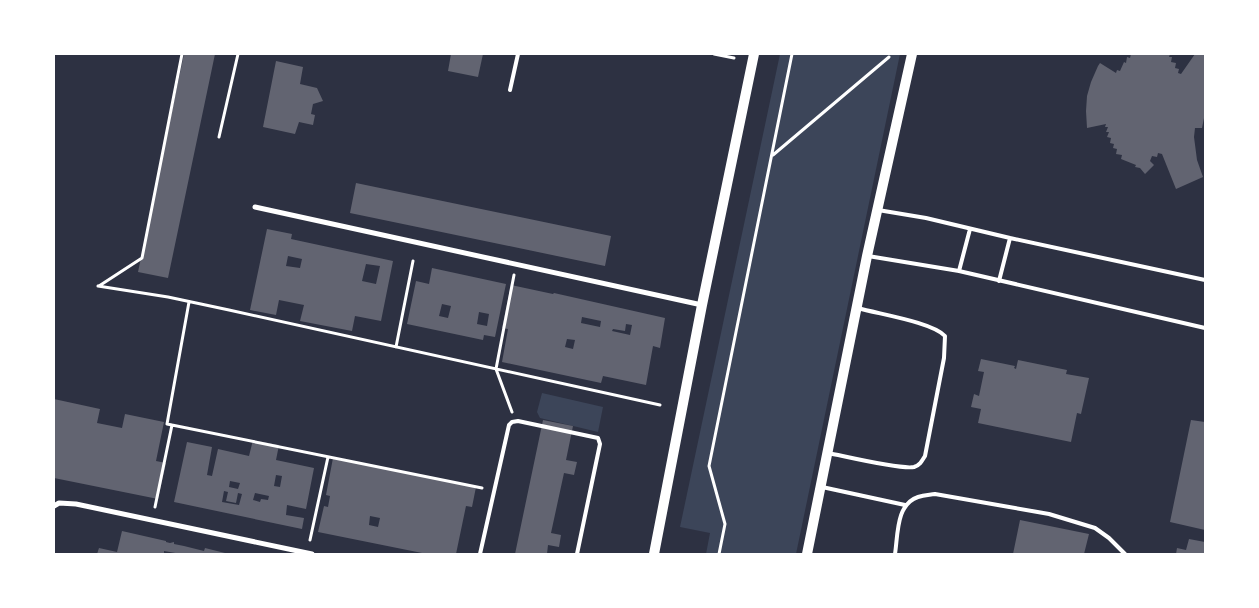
<svg xmlns="http://www.w3.org/2000/svg" width="1259" height="608" viewBox="0 0 1259 608" font-family="'Golos Text',sans-serif">
<style>
.green{fill:#3c4559}
.building{fill:#626471;fill-rule:evenodd}
.lines{fill:none;stroke-linecap:round;stroke-linejoin:round}
.path{stroke:#fff;stroke-width:3}
.service{stroke:#fff;stroke-width:4}
.minor{stroke:#fff;stroke-width:5}
.secondary{stroke:#fff;stroke-width:10}
</style>
<rect width="100%" height="100%" fill="#2d3142"/>
<path class="green" d="M 780,54 L 900,54 L 796,554 L 706,554 L 710,533 L 680,527 Z
M 542,393 L 603,407 L 598,432 L 540,418 L 537,412 Z"/>
<path class="building" d="M 184,54 L 215,54 L 168,278 L 138,272 Z
M 451,54 L 483,54 L 478,77 L 448,71 Z
M 1131,54 L 1170,54 L 1169,57 L 1172,57 L 1171,62 L 1176,63 L 1175,68 L 1179,69 L 1178,73 L 1181,74 L 1195,54 L 1205,54 L 1205,113 L 1202,128 L 1195,128 L 1194,137 L 1197,160 L 1203,177 L 1176,189 L 1162,154 L 1158,153 L 1157,157 L 1152,156 L 1150,161 L 1154,165 L 1145,174 L 1140,168 L 1135,167 L 1136,165 L 1121,159 L 1122,155 L 1116,154 L 1117,149 L 1113,148 L 1114,144 L 1110,143 L 1111,138 L 1107,137 L 1109,132 L 1106,132 L 1108,127 L 1105,127 L 1106,124 L 1087,128 L 1086,111 L 1087,96 L 1091,82 L 1098,66 L 1100,63 L 1116,73 L 1117,70 L 1120,71 L 1124,62 L 1126,63 L 1127,57 L 1130,58 Z
M 276,61 L 303,67 L 300,84 L 317,88 L 323,101 L 313,104 L 311,114 L 315,115 L 313,125 L 299,122 L 295,134 L 263,127 Z
M 356,183 L 611,236 L 605,266 L 350,213 Z
M 267,229 L 292,234 L 291,239 L 393,261 L 381,321 L 355,316 L 352,331 L 300,321 L 304,305 L 279,300 L 276,315 L 250,310 ZM 288,256 L 302,259 L 300,268 L 286,266 ZM 366,264 L 380,266 L 376,284 L 362,281 Z
M 432,268 L 506,284 L 495,337 L 484,335 L 483,340 L 407,324 L 416,281 L 429,284 ZM 442,304 L 451,306 L 448,318 L 439,316 ZM 479,312 L 489,314 L 487,326 L 477,324 Z
M 511,285 L 553,294 L 554,293 L 665,318 L 660,348 L 653,346 L 646,385 L 603,376 L 601,383 L 502,362 L 508,329 L 502,328 ZM 582,317 L 601,321 L 600,327 L 581,323 ZM 626,324 L 632,325 L 630,335 L 612,331 L 613,329 L 625,331 ZM 567,339 L 575,340 L 573,349 L 565,347 Z
M 981,359 L 1015,366 L 1014,368 L 1016,369 L 1018,360 L 1067,370 L 1066,374 L 1089,378 L 1081,414 L 1077,413 L 1071,442 L 978,423 L 981,409 L 971,407 L 974,394 L 979,396 L 984,372 L 978,371 Z
M 54,399 L 100,409 L 97,423 L 122,428 L 125,414 L 164,422 L 156,461 L 166,463 L 158,499 L 54,478 Z
M 543,420 L 573,426 L 566,460 L 577,462 L 574,475 L 564,473 L 551,533 L 561,535 L 559,547 L 548,545 L 547,554 L 515,554 Z
M 1191,420 L 1205,422 L 1205,530 L 1170,522 Z
M 253,440 L 279,445 L 276,460 L 314,468 L 306,509 L 287,505 L 286,515 L 304,518 L 302,529 L 174,502 L 187,442 L 212,447 L 207,475 L 212,476 L 218,449 L 249,456 ZM 276,475 L 282,476 L 280,487 L 274,486 ZM 230,481 L 240,483 L 238,489 L 229,487 ZM 224,491 L 228,492 L 226,501 L 236,503 L 238,493 L 242,494 L 239,505 L 222,502 ZM 255,493 L 269,496 L 268,500 L 261,499 L 260,502 L 253,500 Z
M 333,458 L 476,487 L 472,507 L 466,506 L 456,554 L 427,554 L 318,532 L 324,506 L 328,507 L 330,496 L 326,495 ZM 370,516 L 380,518 L 378,527 L 369,525 Z
M 1020,520 L 1089,534 L 1084,554 L 1013,554 Z
M 122,531 L 166,541 L 166,542 L 170,543 L 174,542 L 174,544 L 184,546 L 204,551 L 205,548 L 229,554 L 181,554 L 164,551 L 164,554 L 97,554 L 99,548 L 117,552 Z
M 1189,539 L 1205,542 L 1205,554 L 1176,554 L 1177,548 L 1186,550 Z"/>
<g class="lines">
<path class="path" d="M 714,54 L 734,58
M 219,137 L 238,54
M 773,155 L 889,57
M 98,286 L 168,297 L 229,310 L 660,405
M 99,286 L 142,258 L 182,54
M 189,302 L 167,424 L 482,488
M 396,347 L 413,261
M 512,412 L 496,369 L 514,275
M 155,507 L 172,425
M 310,540 L 328,457
M 719,554 L 725,524 L 709,466 L 792,54"/>
<path class="service" d="M 510,90 L 518,54
M 878,210 L 926,218 L 1010,238 L 1205,280
M 868,256 L 959,271 L 1205,328
M 959,271 L 970,229
M 999,281 L 1010,238
M 828,453 C 844,456 901,470 914,467 C 920,465 922,461 925,456 L 944,358 L 945,336 C 932,322 878,314 858,308
M 822,487 L 905,505
M 480,554 L 509,425 L 512,422 L 518,421 L 598,438 L 600,444 L 577,554
M 895,554 C 898,535 896,504 918,497 C 924,495 929,495 935,494 L 1049,514 L 1095,528 L 1109,538 L 1125,554"/>
<path class="minor" d="M 255,207 L 702,305
M 54,506 L 59,503 L 76,504 L 312,554"/>
<path class="secondary" d="M 654,554 L 702,305 L 754,54
M 807,554 L 867,256 L 912,54"/>
</g>
<rect width="1259" height="608" fill="none" stroke="#ffffff" stroke-width="110"/>
</svg>
